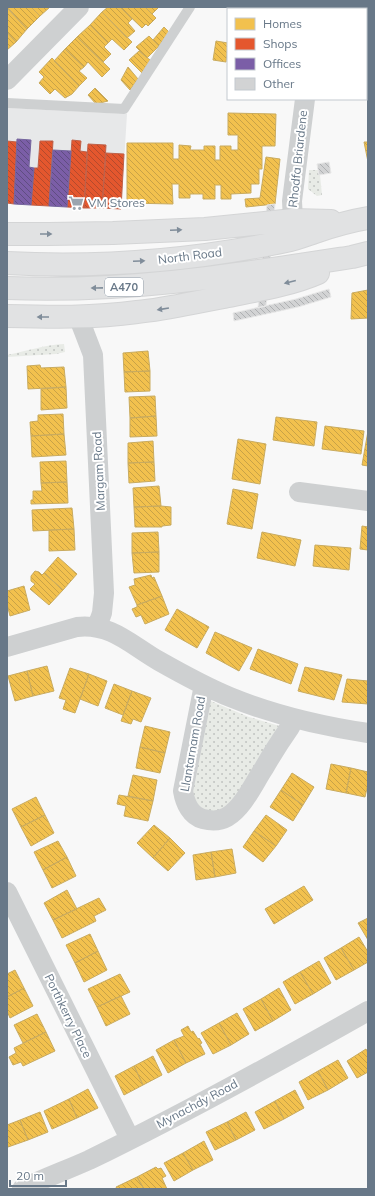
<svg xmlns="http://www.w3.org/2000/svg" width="375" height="1196" viewBox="0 0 375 1196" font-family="Mulish,sans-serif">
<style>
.built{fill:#e7e8e9}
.green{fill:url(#green-dots)}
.homes{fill:url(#homes-back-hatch);stroke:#c9ab5f}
.shops{fill:url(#shops-back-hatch);stroke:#bf6149}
.offices{fill:url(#offices-back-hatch);stroke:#75669e}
.building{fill:url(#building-back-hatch);stroke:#e8e8e8}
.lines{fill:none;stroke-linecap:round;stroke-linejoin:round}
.primary-casing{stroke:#d4d5d6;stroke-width:24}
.service{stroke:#ced0d1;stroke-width:10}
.minor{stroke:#ced0d1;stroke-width:20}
.primary{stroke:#e1e2e3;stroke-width:22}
.oneway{fill:#808d9a}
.labels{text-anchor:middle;stroke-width:4;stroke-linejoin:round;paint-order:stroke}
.shield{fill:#fff;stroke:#95a0ac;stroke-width:1}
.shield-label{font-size:11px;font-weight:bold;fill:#687888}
.street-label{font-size:12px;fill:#687888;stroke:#fff}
.poi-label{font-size:12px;fill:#687888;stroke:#fff;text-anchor:start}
</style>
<defs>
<pattern id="green-dots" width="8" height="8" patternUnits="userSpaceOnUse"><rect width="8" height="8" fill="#e8ebe6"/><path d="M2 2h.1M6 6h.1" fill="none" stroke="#c0c3c0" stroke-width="1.8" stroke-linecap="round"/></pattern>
<pattern id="homes-back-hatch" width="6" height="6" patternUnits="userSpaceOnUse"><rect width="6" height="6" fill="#f2c14e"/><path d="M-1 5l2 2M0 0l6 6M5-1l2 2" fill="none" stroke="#c8a247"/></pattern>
<pattern id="shops-back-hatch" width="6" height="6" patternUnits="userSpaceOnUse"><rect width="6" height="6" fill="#e4572e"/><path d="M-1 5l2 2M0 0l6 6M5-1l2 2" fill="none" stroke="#b34a2d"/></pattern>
<pattern id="offices-back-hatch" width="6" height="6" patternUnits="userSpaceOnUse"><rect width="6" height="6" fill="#7b5ea7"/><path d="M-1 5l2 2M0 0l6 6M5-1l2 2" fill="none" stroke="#5f4d81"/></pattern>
<pattern id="building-back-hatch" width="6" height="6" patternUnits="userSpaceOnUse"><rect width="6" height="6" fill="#d2d3d4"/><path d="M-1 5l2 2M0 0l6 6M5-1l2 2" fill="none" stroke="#aeb0b2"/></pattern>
</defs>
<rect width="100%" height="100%" fill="#f8f8f8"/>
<path class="built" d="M 7,108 L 127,114 L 121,209 L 7,203 Z"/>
<path class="green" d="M 309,170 L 318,170 L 319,175 L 320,175 L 322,195 L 317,196 L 308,189 Z
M 64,344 L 65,352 L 56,354 L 7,357 L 7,355 C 26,351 45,345 64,344 Z
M 206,699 L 249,717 L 283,727 L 244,793 L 221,812 L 201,810 L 191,794 Z"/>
<path class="homes" d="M 7,7 L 31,7 L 40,16 L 27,29 Z
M 31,7 L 50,7 L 40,16 Z
M 108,7 L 120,7 L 132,19 L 128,23 L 135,31 L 127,38 L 102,12 Z
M 120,7 L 145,7 L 156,18 L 148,26 L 146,24 L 142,28 Z
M 145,7 L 159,7 L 152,14 Z
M 233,7 L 258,7 L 258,9 L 232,9 Z
M 275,7 L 331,7 L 330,9 L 286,9 Z
M 367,7 L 368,7 L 368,50 L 366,40 L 366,9 L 359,9 Z
M 7,8 L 27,29 L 16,42 L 7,32 Z
M 102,12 L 132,42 L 124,50 L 112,39 L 108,43 L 90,25 Z
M 90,25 L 108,43 L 104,47 L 111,54 L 103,62 L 77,37 Z
M 164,27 L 169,32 L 159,46 L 153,40 Z
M 7,32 L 16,42 L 7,50 Z
M 149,36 L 159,46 L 147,58 L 136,47 Z
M 77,37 L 110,69 L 102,77 L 88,62 L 84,67 L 65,49 Z
M 216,41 L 228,43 L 226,62 L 213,60 Z
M 65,49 L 84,67 L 79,71 L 87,78 L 79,86 L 54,61 Z
M 139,51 L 150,60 L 142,73 L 129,60 Z
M 52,58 L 79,86 L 72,94 L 65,98 L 55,89 L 50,94 L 39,83 L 44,77 L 39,72 Z
M 128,67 L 138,79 L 130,90 L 121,80 Z
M 368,75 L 368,98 L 366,99 L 366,76 Z
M 95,88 L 108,101 L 96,104 L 88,95 Z
M 228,113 L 276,114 L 275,146 L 262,146 L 262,169 L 259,169 L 259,184 L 251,184 L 251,193 L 231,194 L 231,199 L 221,199 L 221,185 L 215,185 L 215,199 L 203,199 L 203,194 L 190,194 L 190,198 L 179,198 L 179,184 L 172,184 L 173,204 L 127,203 L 127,143 L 173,143 L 173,159 L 179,159 L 179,145 L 191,146 L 190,150 L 204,150 L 204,146 L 215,146 L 215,160 L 220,160 L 220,146 L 231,146 L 231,150 L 238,150 L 238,135 L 228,135 Z
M 364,142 L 368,142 L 368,162 Z
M 266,157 L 280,159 L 275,204 L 246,207 L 245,199 L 260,198 Z
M 368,290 L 368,318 L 351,319 L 352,293 Z
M 148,351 L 150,371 L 124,372 L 123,353 Z
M 40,365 L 41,368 L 64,367 L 66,387 L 28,389 L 27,366 Z
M 150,371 L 150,391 L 125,392 L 124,372 Z
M 66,387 L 67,408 L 41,410 L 41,389 Z
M 155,396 L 156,416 L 130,418 L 129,397 Z
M 63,414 L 64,434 L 31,436 L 30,422 L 38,421 L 38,415 Z
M 156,416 L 157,436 L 130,437 L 130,418 Z
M 276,417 L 317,422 L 314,446 L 273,440 Z
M 325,426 L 364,431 L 361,454 L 322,449 Z
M 368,431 L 368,466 L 362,465 Z
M 64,434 L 66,455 L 32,457 L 31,436 Z
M 238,439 L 266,444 L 260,484 L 232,479 Z
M 153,441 L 154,462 L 128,463 L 128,443 Z
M 66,461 L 67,482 L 41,483 L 40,462 Z
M 154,462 L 155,481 L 129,483 L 128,463 Z
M 67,482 L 68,503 L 31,504 L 31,500 L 33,500 L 33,491 L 42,491 L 41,483 Z
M 159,486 L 161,506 L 134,507 L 133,488 Z
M 233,489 L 258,494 L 252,529 L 227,524 Z
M 161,506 L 171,507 L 171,525 L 162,526 L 162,527 L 135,527 L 134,507 Z
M 72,508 L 74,529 L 33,531 L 32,510 Z
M 362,526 L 368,527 L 368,550 L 360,549 Z
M 74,529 L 75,550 L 49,551 L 49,530 Z
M 158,532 L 159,552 L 132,553 L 132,533 Z
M 262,532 L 301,540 L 295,566 L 257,558 Z
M 315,545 L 351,548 L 349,570 L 313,566 Z
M 159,552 L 159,572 L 134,573 L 132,553 Z
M 58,557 L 77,574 L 63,590 L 44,573 Z
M 35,571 L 39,572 L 42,575 L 44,573 L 63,590 L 49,605 L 30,589 L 35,584 L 31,581 L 31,576 Z
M 151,575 L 152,578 L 154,577 L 162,596 L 137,605 L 129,587 L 135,585 L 134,579 Z
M 24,586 L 30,610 L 10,616 L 7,604 L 7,591 Z
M 162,596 L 169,614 L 145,624 L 141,615 L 136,617 L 132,609 L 137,607 L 137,605 Z
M 177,609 L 209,627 L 197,648 L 165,630 Z
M 215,632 L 252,648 L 239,671 L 206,653 Z
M 258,649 L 298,664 L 291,684 L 250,669 Z
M 47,666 L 54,691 L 33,696 L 27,671 Z
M 305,667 L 342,675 L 334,700 L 298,691 Z
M 70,668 L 89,674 L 75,713 L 63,709 L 66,700 L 59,698 Z
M 27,671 L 33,696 L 15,701 L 8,676 Z
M 89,674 L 107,681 L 98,706 L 80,699 Z
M 347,679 L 368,681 L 368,704 L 342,702 Z
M 114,684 L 132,691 L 123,715 L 105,708 Z
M 132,691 L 151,698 L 141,722 L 133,719 L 131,724 L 121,721 Z
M 145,726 L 170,732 L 165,753 L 140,747 Z
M 140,747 L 165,753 L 160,773 L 136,768 Z
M 331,764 L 351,768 L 346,793 L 326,789 Z
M 351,768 L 368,772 L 368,784 L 365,797 L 346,793 Z
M 292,773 L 314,787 L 303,805 L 281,790 Z
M 133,775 L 157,780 L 153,801 L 128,796 Z
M 281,790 L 303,805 L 293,821 L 270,807 Z
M 119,795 L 153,801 L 148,821 L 124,816 L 126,806 L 117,804 Z
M 36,797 L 45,815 L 21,827 L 12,809 Z
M 45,815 L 54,833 L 31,846 L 21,827 Z
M 266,815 L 287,830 L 276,846 L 254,831 Z
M 154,825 L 170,838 L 153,858 L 137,843 Z
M 254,831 L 276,846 L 263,862 L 243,847 Z
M 170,838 L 185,853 L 168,871 L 153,858 Z
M 58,841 L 67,857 L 43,870 L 34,852 Z
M 232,849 L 236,873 L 215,877 L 211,852 Z
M 211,852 L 215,877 L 196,880 L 193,855 Z
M 67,857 L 76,876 L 52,888 L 43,870 Z
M 304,886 L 313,900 L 274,924 L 265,909 Z
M 67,890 L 77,909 L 53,920 L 44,903 Z
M 99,898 L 106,910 L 94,916 L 96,921 L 62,938 L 53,920 Z
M 368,918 L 368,940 L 358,923 Z
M 90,934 L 98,951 L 75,963 L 66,945 Z
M 359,937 L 368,952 L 368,962 L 354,970 L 341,948 Z
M 341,948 L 354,970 L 336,980 L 324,958 Z
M 98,951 L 107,970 L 84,982 L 75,963 Z
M 319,961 L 331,983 L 313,994 L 300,972 Z
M 15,970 L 24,988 L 7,997 L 7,974 Z
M 300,972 L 313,994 L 295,1004 L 283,982 Z
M 120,974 L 130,992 L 97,1007 L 88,989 Z
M 24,988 L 33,1006 L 10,1018 L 7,1011 L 7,997 Z
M 279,988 L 291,1010 L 273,1021 L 261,999 Z
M 121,996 L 130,1014 L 106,1026 L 97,1007 Z
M 261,999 L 273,1021 L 255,1031 L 243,1009 Z
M 237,1013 L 249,1034 L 231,1045 L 219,1023 Z
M 37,1014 L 46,1032 L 23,1043 L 14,1025 Z
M 219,1023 L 231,1045 L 213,1054 L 201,1033 Z
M 188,1026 L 191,1032 L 193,1031 L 198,1039 L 199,1038 L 202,1043 L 200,1044 L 205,1054 L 186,1063 L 174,1040 L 184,1036 L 181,1030 Z
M 46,1032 L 55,1051 L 23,1066 L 21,1062 L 13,1065 L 9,1057 L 16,1053 L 14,1048 Z
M 174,1040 L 186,1063 L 168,1073 L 156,1050 Z
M 366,1049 L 368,1053 L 368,1072 L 357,1078 L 347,1061 Z
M 153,1056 L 162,1075 L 143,1085 L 134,1066 Z
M 338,1060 L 348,1078 L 328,1090 L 318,1071 Z
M 134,1066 L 143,1085 L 124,1095 L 115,1076 Z
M 318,1071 L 328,1090 L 308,1100 L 299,1082 Z
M 88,1089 L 98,1108 L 77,1118 L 69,1099 Z
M 295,1090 L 304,1108 L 284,1119 L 275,1101 Z
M 69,1099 L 77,1118 L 52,1129 L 44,1111 Z
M 275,1101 L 284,1119 L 264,1129 L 255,1112 Z
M 40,1112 L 48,1132 L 28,1140 L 20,1120 Z
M 246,1112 L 255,1130 L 236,1140 L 227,1122 Z
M 20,1120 L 28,1140 L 8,1147 L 7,1144 L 7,1125 Z
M 227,1122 L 236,1140 L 215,1150 L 206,1132 Z
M 204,1141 L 213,1160 L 193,1170 L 183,1153 Z
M 183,1153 L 193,1170 L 174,1181 L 164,1163 Z
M 156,1167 L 158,1169 L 161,1168 L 166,1176 L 162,1178 L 167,1189 L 144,1189 L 137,1177 Z
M 137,1177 L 144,1189 L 117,1189 L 116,1187 Z"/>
<path class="shops" d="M 72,140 L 81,141 L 80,151 L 87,152 L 84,208 L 67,207 Z
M 7,141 L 17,142 L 14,204 L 7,203 Z
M 40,141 L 53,141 L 49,206 L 31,205 L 34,168 L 38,168 Z
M 88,144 L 106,145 L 102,208 L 84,208 Z
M 106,153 L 124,154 L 121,209 L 102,208 Z"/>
<path class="offices" d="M 17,139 L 31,140 L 29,167 L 34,168 L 31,205 L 14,204 Z
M 53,150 L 71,151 L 67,207 L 49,206 Z"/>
<path class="building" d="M 329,162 L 331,173 L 319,175 L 317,164 Z
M 275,204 L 266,306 L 258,308 L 267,205 Z
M 329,289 L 331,297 L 298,307 L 234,321 L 233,313 L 296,299 Z"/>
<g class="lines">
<g class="primary-casing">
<path id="primary" d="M 7,234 L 48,234 L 113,233 L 205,229 L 293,220 L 331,221
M 7,263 C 100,268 195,260 286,241 C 296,239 306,235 315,232 C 333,226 350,221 368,218
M 7,288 C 125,293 236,275 352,257 L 368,253
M 7,316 C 50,317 94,318 137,312 C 167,309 195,302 224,297 C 253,291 291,285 318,273"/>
</g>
<path class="service" d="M 7,103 L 124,109 L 190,7"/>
<path class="minor" d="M 7,80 L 79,7
M 293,220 L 292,201 L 305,99
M 78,316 L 93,355 L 104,593 L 102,613 L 97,627
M 299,492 L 368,501
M 7,647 L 77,627 C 111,623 131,645 159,661 C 182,674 205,687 230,697 C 274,715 321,726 368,733
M 204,685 L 183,791 C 185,803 191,816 203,819 C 211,821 220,821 227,817 C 243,808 254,783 264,768 C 272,754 281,740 290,727 L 294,719
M 7,892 L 130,1139
M 22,1189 C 44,1178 67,1170 89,1160 C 184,1114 276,1063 368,1011"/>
<use href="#primary" class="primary"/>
</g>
<defs><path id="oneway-solid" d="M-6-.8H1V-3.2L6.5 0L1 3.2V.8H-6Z"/></defs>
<g class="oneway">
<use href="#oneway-solid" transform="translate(176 230) rotate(-3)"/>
<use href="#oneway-solid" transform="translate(46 234)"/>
<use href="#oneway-solid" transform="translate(139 261) rotate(-3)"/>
<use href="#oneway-solid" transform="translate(290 282) rotate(166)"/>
<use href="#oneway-solid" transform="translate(97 288) rotate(179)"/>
<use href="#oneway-solid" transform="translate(163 309) rotate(171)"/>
<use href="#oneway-solid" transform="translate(43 317) rotate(-180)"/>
</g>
<defs>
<g id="supermarket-bare" transform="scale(1.2)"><path d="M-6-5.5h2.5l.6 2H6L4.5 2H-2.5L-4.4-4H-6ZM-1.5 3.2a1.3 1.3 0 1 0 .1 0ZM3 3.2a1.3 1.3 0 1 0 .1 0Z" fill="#9aa5af" stroke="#fff" stroke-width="2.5" paint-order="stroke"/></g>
</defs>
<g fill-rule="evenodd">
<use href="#supermarket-bare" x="76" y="203"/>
</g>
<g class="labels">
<rect class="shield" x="105" y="278" width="38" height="18" rx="3"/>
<g class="shield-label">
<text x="124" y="291">A470</text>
</g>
<g class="street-label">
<text transform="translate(298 159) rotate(-84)" y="4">Rhodfa Briardene</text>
<text transform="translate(190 256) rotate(-7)" y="4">North Road</text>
<text transform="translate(99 471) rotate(-93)" y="4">Margam Road</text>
<text transform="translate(193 744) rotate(-80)" y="4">Llantarnam Road</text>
<text transform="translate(68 1016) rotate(64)" y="4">Porthkerry Place</text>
<text transform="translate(197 1104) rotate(-28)" y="4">Mynachdy Road</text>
</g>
<g class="poi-label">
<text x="88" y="207">VM Stores</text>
</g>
</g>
<rect width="375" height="1196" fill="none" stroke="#687888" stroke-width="16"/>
<rect x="227" y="8" width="140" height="92" fill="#ffffff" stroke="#c3c9cf"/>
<rect x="235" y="18" width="20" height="12" fill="#f2c14e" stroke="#c3c9cf"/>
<text x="263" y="28" font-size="12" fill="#687888">Homes</text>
<rect x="235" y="38" width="20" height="12" fill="#e4572e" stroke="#c3c9cf"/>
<text x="263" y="48" font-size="12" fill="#687888">Shops</text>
<rect x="235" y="58" width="20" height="12" fill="#7b5ea7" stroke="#c3c9cf"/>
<text x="263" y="68" font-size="12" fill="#687888">Offices</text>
<rect x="235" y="78" width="20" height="12" fill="#d2d3d4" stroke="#c3c9cf"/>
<text x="263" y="88" font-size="12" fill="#687888">Other</text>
<path d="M10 1180v6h56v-6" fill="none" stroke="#687888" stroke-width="2"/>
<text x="16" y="1180" font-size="12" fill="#687888" stroke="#ffffff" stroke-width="3" paint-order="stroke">20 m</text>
</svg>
